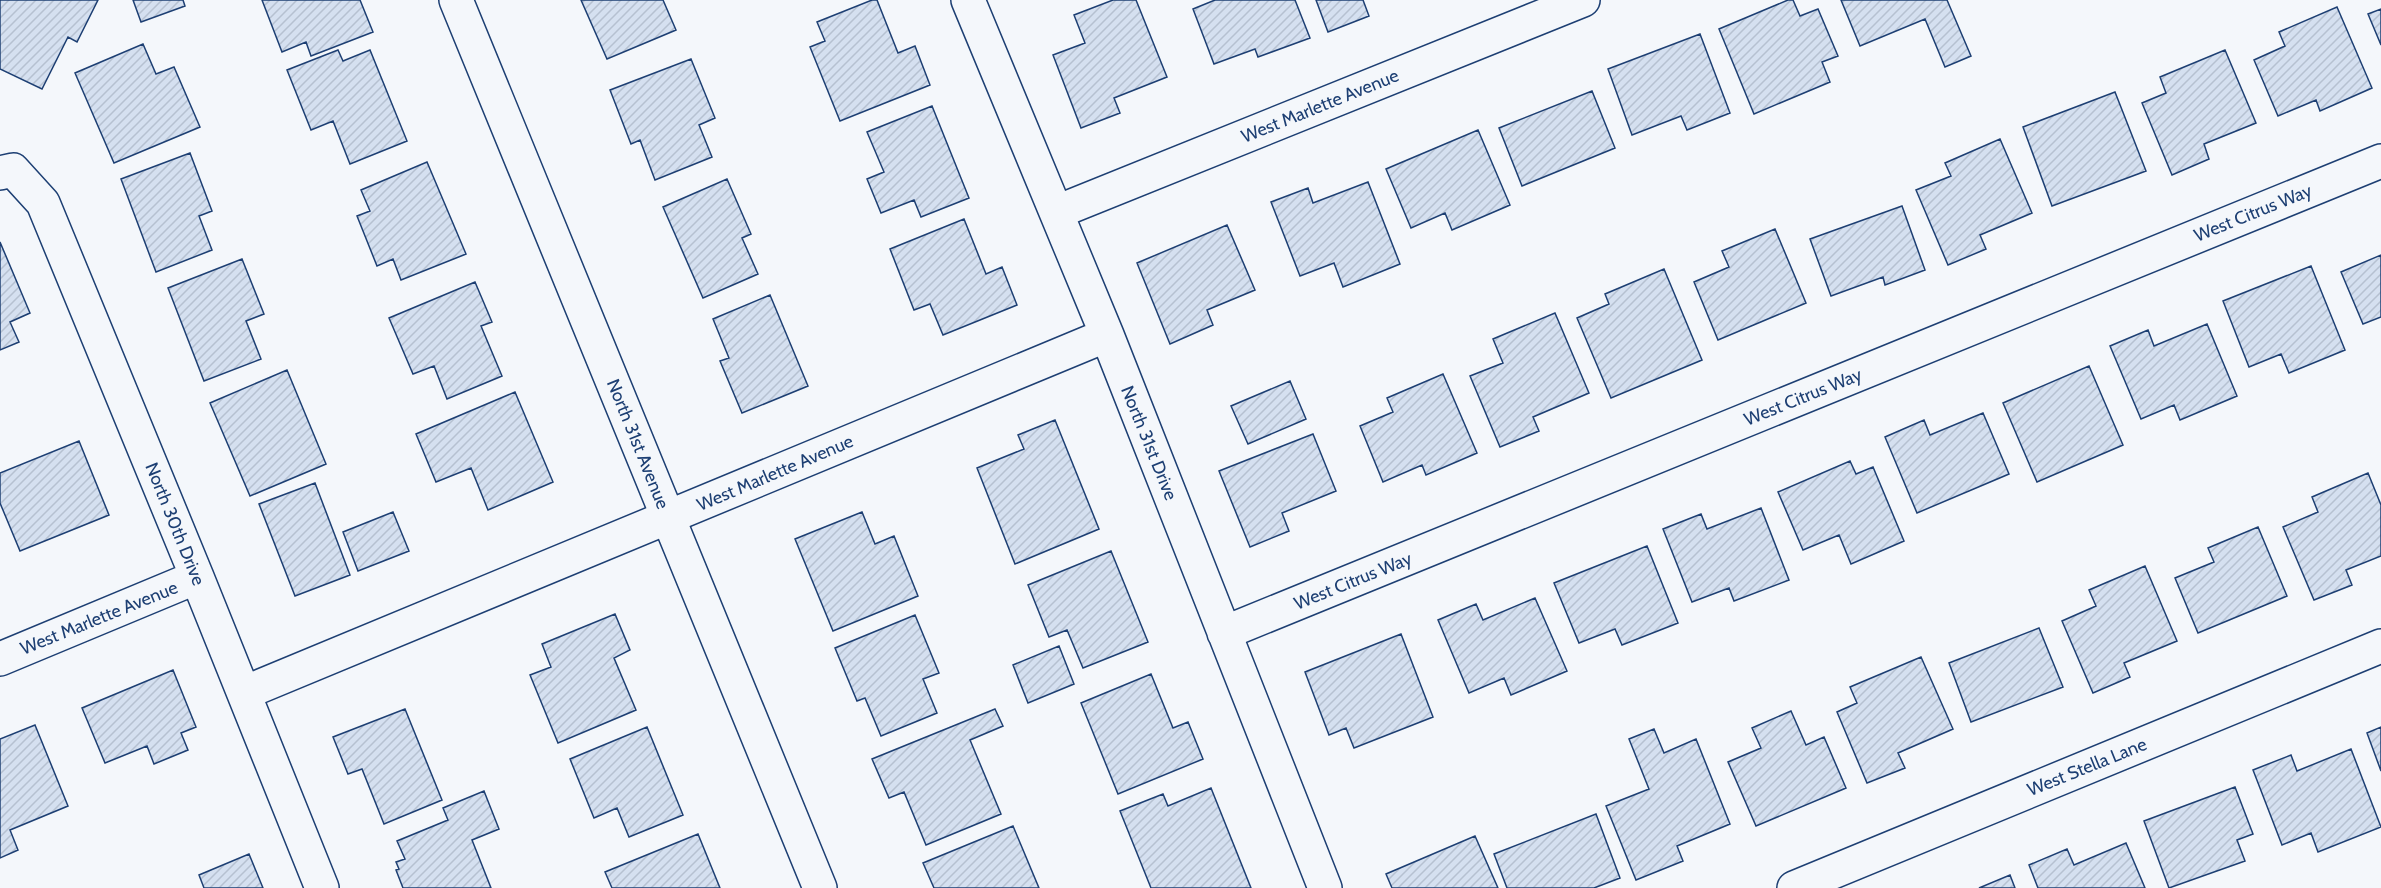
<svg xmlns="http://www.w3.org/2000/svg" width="2381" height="888" viewBox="0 0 2381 888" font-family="Cabin,sans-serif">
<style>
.building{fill:url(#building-hatch);stroke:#1d3f73;stroke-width:1.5}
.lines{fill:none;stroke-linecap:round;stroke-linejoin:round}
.minor-casing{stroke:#1d3f73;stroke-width:36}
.tertiary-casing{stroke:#1d3f73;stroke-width:36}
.minor{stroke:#f4f7fb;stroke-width:33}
.tertiary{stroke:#f4f7fb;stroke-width:33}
.labels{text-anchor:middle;stroke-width:4.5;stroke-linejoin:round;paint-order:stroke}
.street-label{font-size:18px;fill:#1d3f73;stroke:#f4f7fb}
</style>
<defs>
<pattern id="building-hatch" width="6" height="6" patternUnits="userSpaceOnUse" patternTransform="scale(1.5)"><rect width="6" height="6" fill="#d5e0f0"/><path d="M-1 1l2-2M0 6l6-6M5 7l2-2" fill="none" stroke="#b6c1d1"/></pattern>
</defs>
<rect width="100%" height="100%" fill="#f4f7fb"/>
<path class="building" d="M 0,0 L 98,0 L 77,42 L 68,37 L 42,89 L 0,69 Z
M 133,0 L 183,0 L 185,6 L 141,22 Z
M 262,0 L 360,0 L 373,32 L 311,56 L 306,42 L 282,52 Z
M 581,0 L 663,0 L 676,30 L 607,59 Z
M 872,0 L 877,0 L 898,53 L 915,46 L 930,85 L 840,121 L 810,47 L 825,41 L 817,22 Z
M 1113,0 L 1136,0 L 1167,77 L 1114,98 L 1120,113 L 1081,128 L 1053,55 L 1085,43 L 1074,15 Z
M 1215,0 L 1295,0 L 1310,38 L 1258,57 L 1255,49 L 1214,64 L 1193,9 Z
M 1316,0 L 1363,0 L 1369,16 L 1328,32 Z
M 1788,0 L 1793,0 L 1800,16 L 1818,9 L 1838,56 L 1822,62 L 1830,82 L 1754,114 L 1719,29 Z
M 1841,0 L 1947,0 L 1971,56 L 1945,67 L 1925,19 L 1860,46 Z
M 2337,7 L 2372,88 L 2320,111 L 2316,100 L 2278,116 L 2254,60 L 2285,46 L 2279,32 Z
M 2381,9 L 2381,45 L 2368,14 Z
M 1700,34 L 1730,113 L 1687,130 L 1681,116 L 1632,135 L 1608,69 Z
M 143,44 L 156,74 L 174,67 L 200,127 L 114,163 L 75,73 Z
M 338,50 L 343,61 L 370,50 L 407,141 L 350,164 L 333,121 L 311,130 L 287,70 Z
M 2225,50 L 2256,123 L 2204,144 L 2209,159 L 2172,175 L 2142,103 L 2166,93 L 2160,77 Z
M 691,59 L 715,118 L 699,125 L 712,157 L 655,180 L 640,140 L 631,144 L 610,90 Z
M 1592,91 L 1615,148 L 1522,186 L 1499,128 Z
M 2115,92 L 2146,171 L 2052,206 L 2023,127 Z
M 932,106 L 969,198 L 921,217 L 914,200 L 881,213 L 867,179 L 884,172 L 867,132 Z
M 1478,130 L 1510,205 L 1452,230 L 1445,213 L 1411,228 L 1386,169 Z
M 2000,139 L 2032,213 L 1980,235 L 1986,249 L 1948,265 L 1916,190 L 1951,176 L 1945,163 Z
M 190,153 L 212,211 L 199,216 L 212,250 L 156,272 L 121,179 Z
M 427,162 L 466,254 L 401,280 L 393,259 L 377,266 L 357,216 L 370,211 L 361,190 Z
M 727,179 L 751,234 L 742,238 L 758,274 L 703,298 L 663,207 Z
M 1368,182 L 1400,264 L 1343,287 L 1334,263 L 1300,276 L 1271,202 L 1308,188 L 1313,203 Z
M 1902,206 L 1925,270 L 1885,285 L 1883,277 L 1831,296 L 1810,239 Z
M 964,219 L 986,274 L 1002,267 L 1017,305 L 943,335 L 930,304 L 914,310 L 890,249 Z
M 1227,225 L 1255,290 L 1207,310 L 1213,325 L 1170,344 L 1137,263 Z
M 1775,229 L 1806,303 L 1718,340 L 1694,282 L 1729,267 L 1722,251 Z
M 0,242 L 30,313 L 10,322 L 19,342 L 0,350 Z
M 2381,255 L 2381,317 L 2363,324 L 2341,272 Z
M 242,259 L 264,314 L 246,321 L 261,359 L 204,381 L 168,288 Z
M 2311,266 L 2345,350 L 2289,373 L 2281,354 L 2249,367 L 2223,301 Z
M 1664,269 L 1702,360 L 1611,398 L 1577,318 L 1609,304 L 1605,294 Z
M 475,282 L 492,322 L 481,326 L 502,376 L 447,399 L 434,366 L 413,374 L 389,318 Z
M 770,295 L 808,386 L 742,413 L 720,361 L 729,358 L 713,319 Z
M 1555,313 L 1589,393 L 1533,417 L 1539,431 L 1500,447 L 1470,376 L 1503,363 L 1493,339 Z
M 2207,324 L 2237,396 L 2180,420 L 2174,405 L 2141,419 L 2110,346 L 2148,330 L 2154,346 Z
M 2089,366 L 2123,445 L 2037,482 L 2003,403 Z
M 287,370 L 326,464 L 250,496 L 210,403 Z
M 1443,374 L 1477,453 L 1426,475 L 1422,465 L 1383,482 L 1360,426 L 1393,412 L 1387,398 Z
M 1290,381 L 1306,419 L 1248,444 L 1231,406 Z
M 515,392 L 553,482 L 488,510 L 471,468 L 436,482 L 416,434 Z
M 1983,413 L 2009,474 L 1917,513 L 1885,437 L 1924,420 L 1930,435 Z
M 1055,420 L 1099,529 L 1015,564 L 977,468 L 1024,449 L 1018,435 Z
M 1313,434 L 1336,491 L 1282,513 L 1289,531 L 1250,547 L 1219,471 Z
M 79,441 L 109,515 L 20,551 L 0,503 L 0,473 Z
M 1850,461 L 1856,474 L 1873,467 L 1904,541 L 1851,564 L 1839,535 L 1803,550 L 1778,492 Z
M 2368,473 L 2381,505 L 2381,556 L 2346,570 L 2352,585 L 2314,600 L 2283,527 L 2318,512 L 2312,497 Z
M 315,483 L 350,575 L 295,596 L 259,504 Z
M 1761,508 L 1789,580 L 1734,601 L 1729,588 L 1692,602 L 1663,529 L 1701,514 L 1707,529 Z
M 393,512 L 409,551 L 358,571 L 343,532 Z
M 862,512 L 875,544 L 894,536 L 918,596 L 833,631 L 795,539 Z
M 2258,527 L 2287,596 L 2198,633 L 2175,578 L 2214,562 L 2208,548 Z
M 1647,546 L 1678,623 L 1622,645 L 1615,629 L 1579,643 L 1554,583 Z
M 1111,551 L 1148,642 L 1083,668 L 1067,630 L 1049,637 L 1028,585 Z
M 2145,566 L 2177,641 L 2124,663 L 2130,677 L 2093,693 L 2062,621 L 2096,606 L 2089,590 Z
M 1535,598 L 1567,671 L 1511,695 L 1504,678 L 1469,693 L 1438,620 L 1476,604 L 1483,620 Z
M 615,614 L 630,650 L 614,658 L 636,710 L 558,743 L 530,675 L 551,667 L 542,644 Z
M 915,615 L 939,673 L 923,679 L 937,713 L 881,736 L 865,698 L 857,701 L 835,648 Z
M 2039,628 L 2063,687 L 1971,722 L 1949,663 Z
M 1401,634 L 1433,717 L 1354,748 L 1346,728 L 1329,735 L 1305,672 Z
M 1059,646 L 1074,684 L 1028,703 L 1013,665 Z
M 1921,657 L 1953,729 L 1898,753 L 1905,768 L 1867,783 L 1837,712 L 1857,703 L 1850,687 Z
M 173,670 L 196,727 L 181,733 L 188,750 L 154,764 L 147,746 L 105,763 L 82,708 Z
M 1151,674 L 1173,728 L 1188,722 L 1203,759 L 1118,794 L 1081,703 Z
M 405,709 L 442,800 L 384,824 L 362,769 L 348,774 L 333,737 Z
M 995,709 L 1003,726 L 970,740 L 1001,814 L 926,845 L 904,792 L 889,798 L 872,759 Z
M 1791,711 L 1806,745 L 1824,737 L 1846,788 L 1756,826 L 1728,762 L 1761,748 L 1752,728 Z
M 35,725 L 68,806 L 10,830 L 18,850 L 0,858 L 0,739 Z
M 647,727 L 683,815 L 629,837 L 617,808 L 594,818 L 570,759 Z
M 2381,727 L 2381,771 L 2367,733 Z
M 1654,729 L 1664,753 L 1696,739 L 1730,824 L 1677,846 L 1683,861 L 1636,880 L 1606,806 L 1649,789 L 1629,739 Z
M 2351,749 L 2381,827 L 2318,852 L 2311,833 L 2282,845 L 2253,770 L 2291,755 L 2297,771 Z
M 2235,787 L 2253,834 L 2237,840 L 2245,861 L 2169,888 L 2144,821 Z
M 1211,788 L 1251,888 L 1151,888 L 1120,811 L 1163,794 L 1168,806 Z
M 484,791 L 499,829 L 472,840 L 491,888 L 403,888 L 396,870 L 399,869 L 396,862 L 405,859 L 397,841 L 448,820 L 443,808 Z
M 1596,814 L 1620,878 L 1594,888 L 1507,888 L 1494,854 Z
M 1013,826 L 1039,888 L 934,888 L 923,863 Z
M 698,834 L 720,888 L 612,888 L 605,872 Z
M 1475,836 L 1498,888 L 1392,888 L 1386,874 Z
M 2126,843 L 2145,888 L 2038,888 L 2029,865 L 2067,849 L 2074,865 Z
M 249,854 L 263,888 L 204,888 L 199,875 Z
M 2010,875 L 2015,888 L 1979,888 Z"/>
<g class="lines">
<g class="minor-casing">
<path id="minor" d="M 968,0 L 1107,335 L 1325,888
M 0,173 L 13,170 L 43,203 L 197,577 L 322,888
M 1057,212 L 1583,0
M 1224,633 L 2381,161
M 0,659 L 197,577
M 244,693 L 1107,335
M 1794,888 L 2381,646"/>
</g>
<g class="tertiary-casing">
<path id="tertiary" d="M 456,0 L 820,888"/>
</g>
<use href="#minor" class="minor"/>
<use href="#tertiary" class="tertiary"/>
</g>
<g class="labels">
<g class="street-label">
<text transform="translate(1320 106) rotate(-22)" y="6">West Marlette Avenue</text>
<text transform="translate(2253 213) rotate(-22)" y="6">West Citrus Way</text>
<text transform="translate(1803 397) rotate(-22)" y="6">West Citrus Way</text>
<text transform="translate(1149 443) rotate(68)" y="6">North 31st Drive</text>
<text transform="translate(638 444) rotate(68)" y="6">North 31st Avenue</text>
<text transform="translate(775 473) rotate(-23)" y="6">West Marlette Avenue</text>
<text transform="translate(175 524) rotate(68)" y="6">North 30th Drive</text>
<text transform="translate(1353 581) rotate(-22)" y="6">West Citrus Way</text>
<text transform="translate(99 618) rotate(-22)" y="6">West Marlette Avenue</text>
<text transform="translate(2087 767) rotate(-22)" y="6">West Stella Lane</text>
</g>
</g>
</svg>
